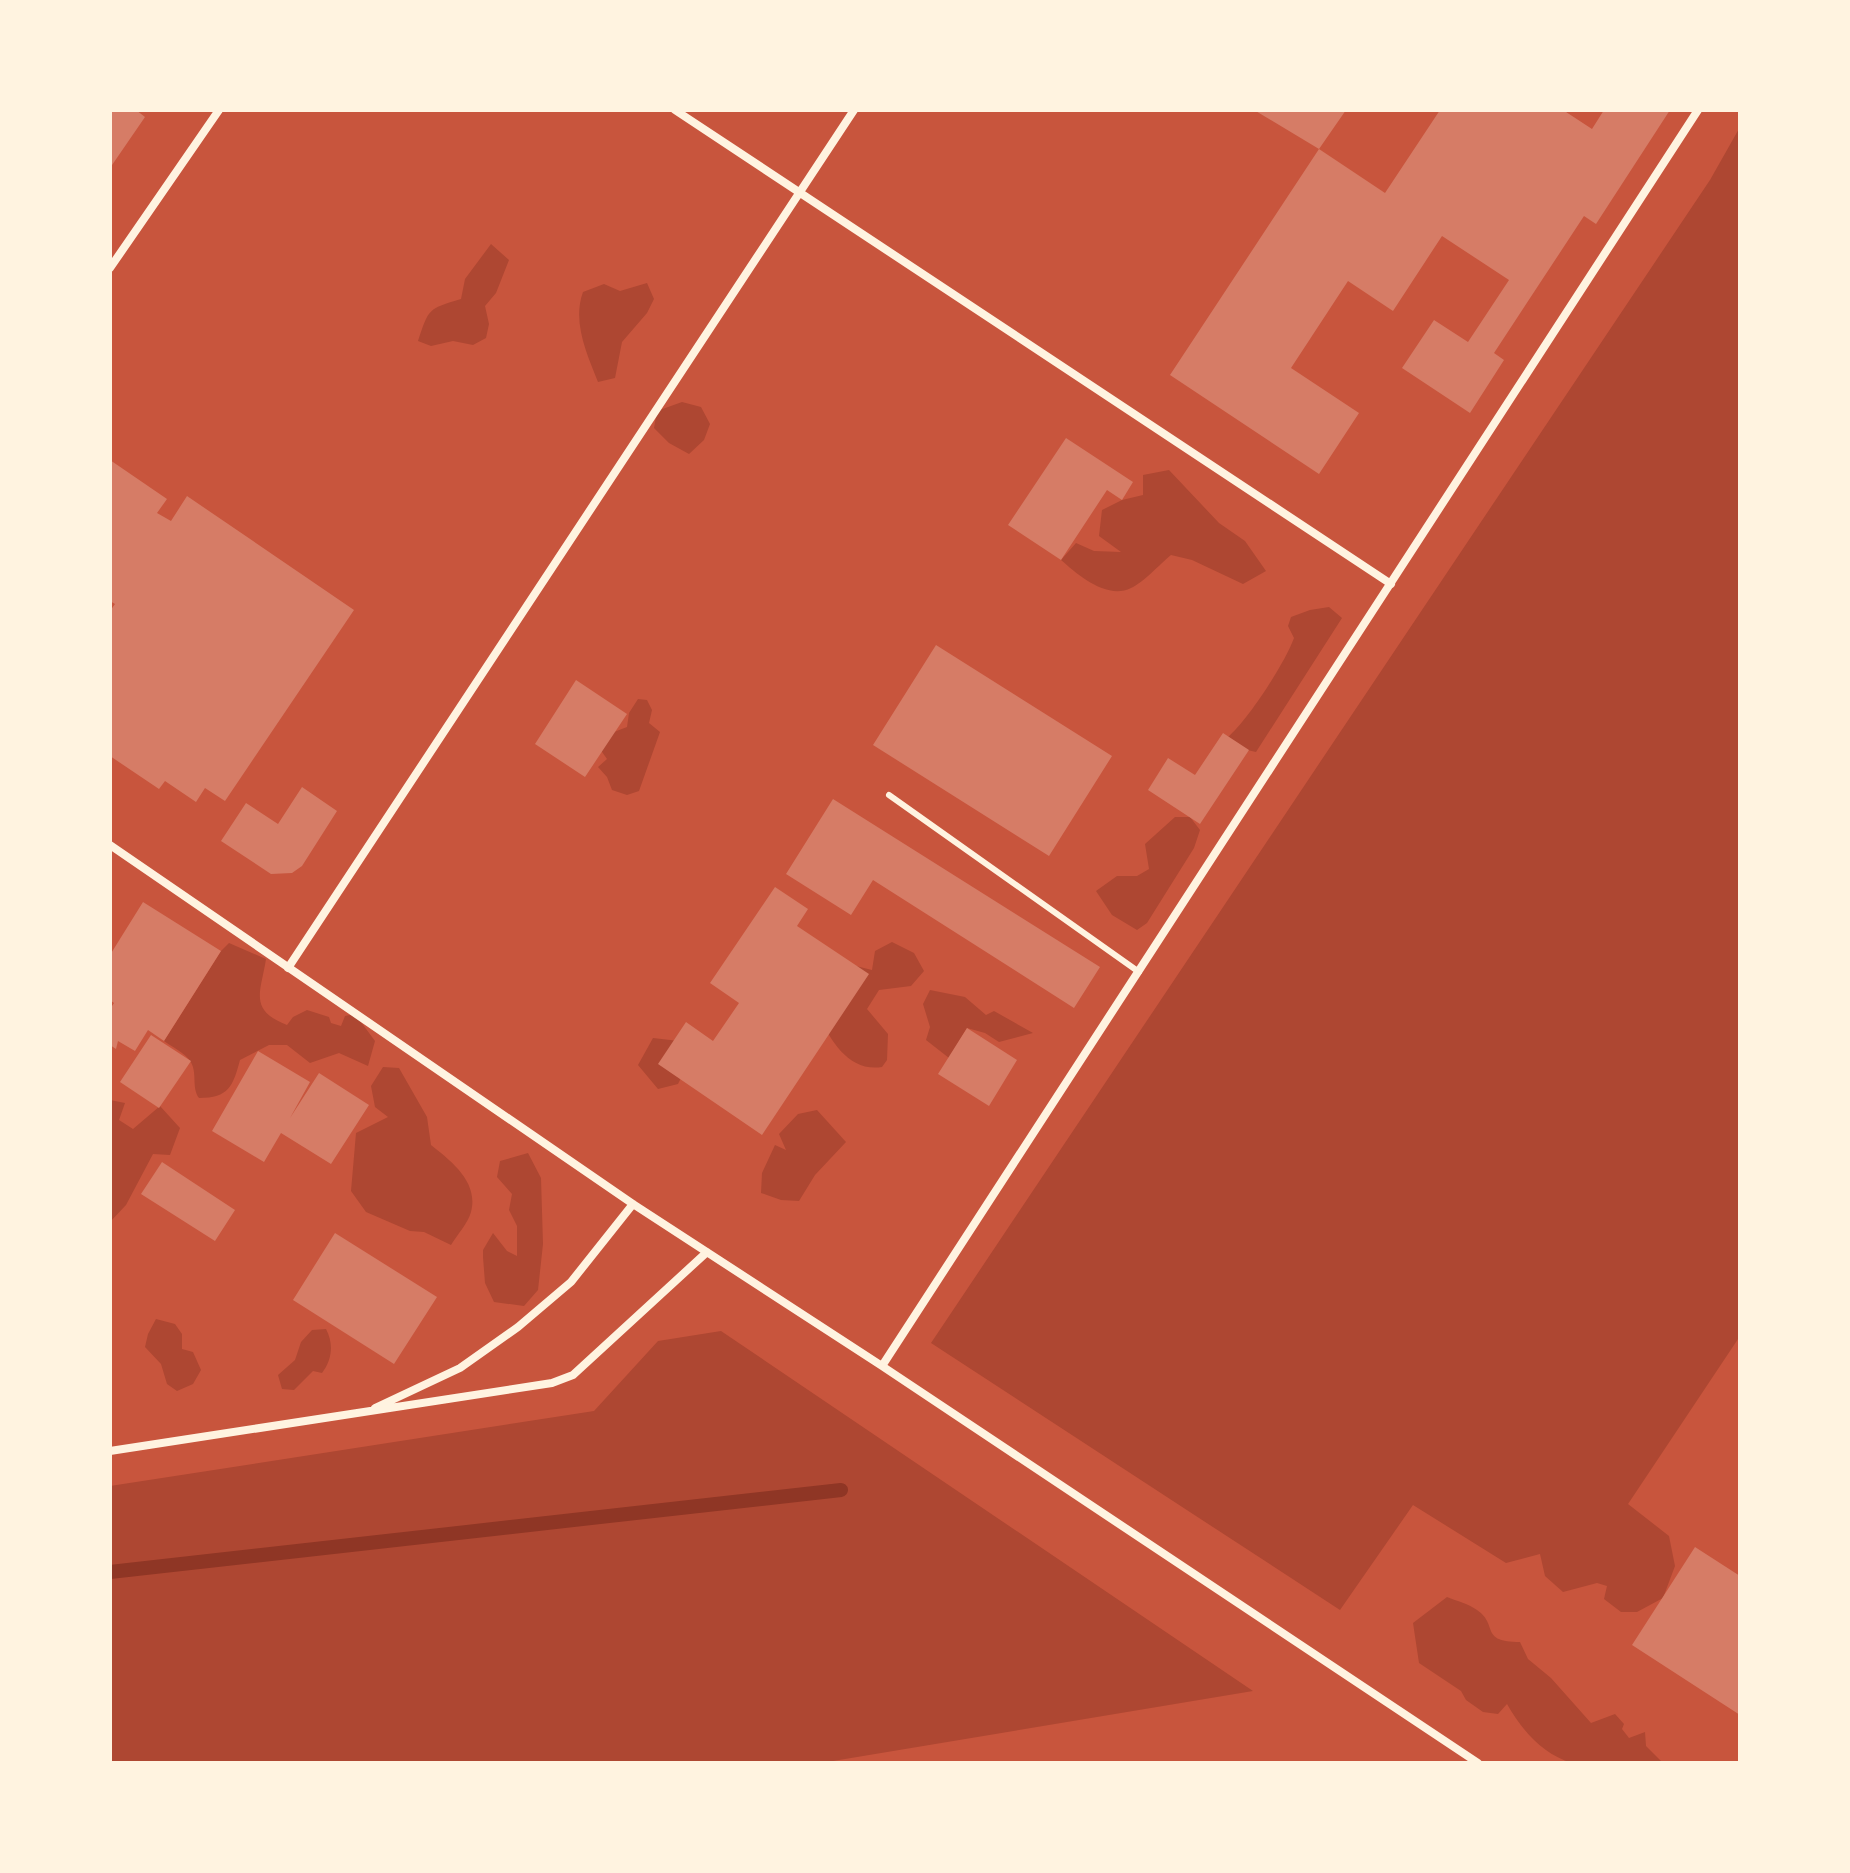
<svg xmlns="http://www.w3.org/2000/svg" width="1850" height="1873" viewBox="0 0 1850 1873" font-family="Manrope,sans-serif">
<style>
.green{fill:#ae4732}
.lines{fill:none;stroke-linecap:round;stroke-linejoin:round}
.stream{stroke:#8f3625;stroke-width:14}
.building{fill:#d67c66}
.service{stroke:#fff3e0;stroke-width:6}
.minor{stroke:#fff3e0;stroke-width:8}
</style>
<rect width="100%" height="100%" fill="#c8553d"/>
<path class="green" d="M 1740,127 L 1740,1336 L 1628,1504 L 1669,1536 L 1675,1566 L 1663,1598 L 1637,1612 L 1621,1612 L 1604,1599 L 1607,1586 L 1597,1583 L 1563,1592 L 1545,1576 L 1540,1554 L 1506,1563 L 1413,1505 L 1340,1610 L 931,1343 L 1710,180 Z
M 491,244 L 509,260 L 496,293 L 485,306 L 489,324 L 486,338 L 473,345 L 453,341 L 431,346 L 418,341 C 429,308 428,309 461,299 L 465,279 Z
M 647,283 L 654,299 L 647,313 L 622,342 L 615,378 L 598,382 C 587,354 572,322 583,292 L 604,284 L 620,291 Z
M 682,402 L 701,407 L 710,424 L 704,440 L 689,454 L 669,443 L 654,428 L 657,411 Z
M 1169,470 L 1219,523 L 1245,541 L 1266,571 L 1243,584 L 1192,560 L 1171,555 C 1160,564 1143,583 1131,588 C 1107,600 1078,575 1061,560 L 1076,543 L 1094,551 L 1121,552 L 1099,536 L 1102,510 L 1122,500 L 1143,495 L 1143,475 Z
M 1329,607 L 1342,618 L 1256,752 L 1234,747 L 1228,737 C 1248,720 1285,663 1294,638 L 1288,626 L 1291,617 L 1310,610 Z
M 638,699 L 647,700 L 652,710 L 649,723 L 660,732 L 639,791 L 627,795 L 612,790 L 607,777 L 598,767 L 607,759 L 600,749 L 614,732 L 627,727 L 629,713 Z
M 1175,817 L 1190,817 L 1200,830 L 1194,848 L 1147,923 L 1137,930 L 1112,915 L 1096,891 L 1117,876 L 1137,876 L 1149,869 L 1145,844 Z
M 892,942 L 914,953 L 924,971 L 911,986 L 879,990 L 867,1009 L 888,1034 L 887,1060 L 882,1067 C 850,1072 832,1043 820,1018 L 844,963 L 872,970 L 875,951 Z
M 229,943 L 266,959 C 261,992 248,1010 287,1025 L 293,1017 L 307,1010 L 329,1017 L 331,1023 L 341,1026 L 345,1016 L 355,1014 L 375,1041 L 368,1066 L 339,1053 L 310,1063 L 287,1045 L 269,1045 L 240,1060 C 233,1086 229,1098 199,1098 C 191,1087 198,1072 190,1061 C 185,1053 172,1047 164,1041 L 221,951 Z
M 930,990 L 965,997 L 986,1015 L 994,1011 L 1033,1033 L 999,1042 L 985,1033 L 967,1028 L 949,1058 L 926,1040 L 930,1027 L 923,1004 Z
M 653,1038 L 679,1041 L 690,1060 L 678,1084 L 658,1089 L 638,1065 Z
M 383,1067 L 399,1068 L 427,1117 L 431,1145 C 451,1161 479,1182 471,1212 C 468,1223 457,1235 451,1245 L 424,1232 L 410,1231 L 366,1212 L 351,1191 L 356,1133 L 388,1117 L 375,1107 L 371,1086 Z
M 110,1100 L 125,1103 L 119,1120 L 133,1129 L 160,1106 L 180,1128 L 170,1155 L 153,1154 L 126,1205 L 110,1222 Z
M 817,1110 L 846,1142 L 815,1175 L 799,1201 L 781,1200 L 761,1193 L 762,1173 L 775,1145 L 786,1150 L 779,1134 L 798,1114 Z
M 528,1153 L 541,1178 L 543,1244 L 538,1290 L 524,1306 L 494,1302 L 485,1283 L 483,1257 L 483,1250 L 493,1233 L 507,1251 L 517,1256 L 517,1226 L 509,1210 L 512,1194 L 497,1177 L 500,1161 Z
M 156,1319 L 175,1324 L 182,1334 L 182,1349 L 193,1352 L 201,1370 L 193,1384 L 177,1391 L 167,1384 L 161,1364 L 145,1347 L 148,1334 Z
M 326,1329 C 334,1344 332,1360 322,1373 L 313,1371 L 294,1390 L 282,1389 L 278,1375 L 295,1360 L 301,1342 L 312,1330 Z
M 721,1331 L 1253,1691 L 821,1763 L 110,1763 L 110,1486 L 594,1411 L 658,1341 Z
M 1447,1597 C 1457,1601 1469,1604 1477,1610 C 1499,1625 1479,1642 1520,1642 L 1528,1659 L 1551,1678 L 1591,1723 L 1615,1714 L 1624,1724 L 1622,1729 L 1629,1738 L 1645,1732 L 1646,1746 L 1663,1763 L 1572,1763 C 1542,1754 1522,1730 1507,1704 L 1498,1714 L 1483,1712 L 1466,1700 L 1461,1691 L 1419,1663 L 1413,1623 Z"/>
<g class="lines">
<path class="stream" d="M 110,1572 L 841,1490"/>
</g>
<path class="building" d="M 110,110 L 136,110 L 145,117 L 110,168 Z
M 1254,110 L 1346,110 L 1319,149 Z
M 1440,110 L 1563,110 L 1592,129 L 1604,110 L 1670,110 L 1596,224 L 1584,216 L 1494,353 L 1504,360 L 1470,413 L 1402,368 L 1434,320 L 1468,342 L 1509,280 L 1442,236 L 1393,311 L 1348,281 L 1291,368 L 1359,413 L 1319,474 L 1170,375 L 1319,149 L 1385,193 Z
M 1066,438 L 1133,482 L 1122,500 L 1107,490 L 1061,560 L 1008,525 Z
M 110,460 L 167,499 L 157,513 L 171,521 L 187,496 L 354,610 L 225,801 L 205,788 L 196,802 L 165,781 L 159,789 L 110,756 L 110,611 L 115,604 L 110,601 Z
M 936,645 L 1112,756 L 1049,856 L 873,745 Z
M 576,680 L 627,714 L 585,777 L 535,744 Z
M 1223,733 L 1249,750 L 1200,824 L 1148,790 L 1168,758 L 1195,775 Z
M 302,787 L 337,811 L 302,866 L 292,873 L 271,874 L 221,841 L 246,803 L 278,824 Z
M 833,799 L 1100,967 L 1074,1008 L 873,880 L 851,915 L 786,874 Z
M 775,887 L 808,909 L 797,926 L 869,974 L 762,1135 L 658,1064 L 686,1022 L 713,1041 L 739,1003 L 710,983 Z
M 143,902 L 221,951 L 164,1041 L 148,1030 L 135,1051 L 118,1041 L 116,1049 L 110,1045 L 110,1009 L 114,1003 L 110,1000 L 110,955 Z
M 967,1028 L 1017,1060 L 989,1106 L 938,1074 Z
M 151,1035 L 191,1061 L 159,1108 L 120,1082 Z
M 258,1051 L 310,1082 L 290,1118 L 319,1073 L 369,1105 L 331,1164 L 281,1133 L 264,1162 L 212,1131 Z
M 162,1162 L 235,1210 L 215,1241 L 141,1194 Z
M 335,1233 L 437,1297 L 394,1364 L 293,1300 Z
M 1695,1547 L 1740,1576 L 1740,1715 L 1632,1645 Z"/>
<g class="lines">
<path class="service" d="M 889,795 L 1139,972"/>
<path class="minor" d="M 675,110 L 1391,584
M 110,268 L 219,110
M 110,845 L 633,1204 L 882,1366 L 1478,1763
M 288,968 L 854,110
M 882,1366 L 1698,110
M 375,1408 L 460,1368 L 518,1327 L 571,1282 L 633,1204
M 110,1451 L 552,1383 L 573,1375 L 707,1252"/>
</g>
<rect width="1850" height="1873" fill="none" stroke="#fff3e0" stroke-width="224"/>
</svg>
